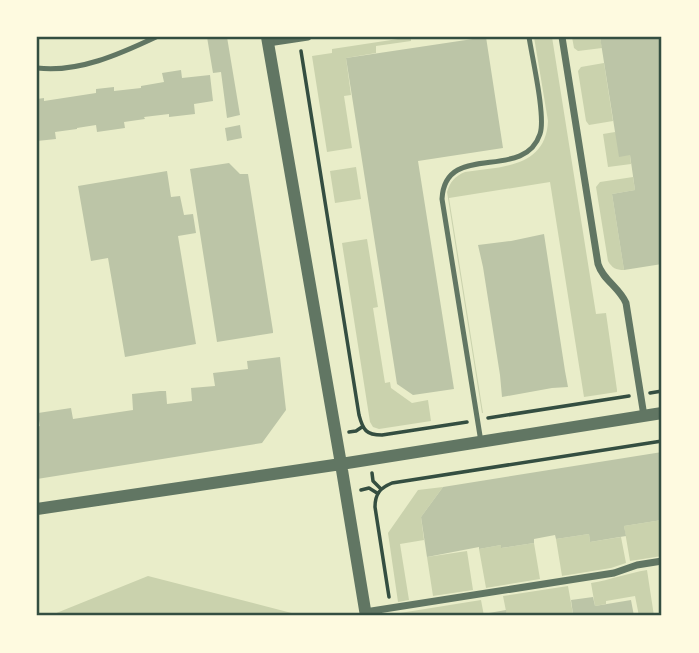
<svg xmlns="http://www.w3.org/2000/svg" width="699" height="653" viewBox="0 0 699 653" font-family="Lato,sans-serif">
<style>
.green{fill:#cad2ad}
.building{fill:#bcc5a7}
.lines{fill:none;stroke-linecap:round;stroke-linejoin:round}
.path{stroke:#344e41;stroke-width:3.5}
.service{stroke:#617663;stroke-width:5}
.minor{stroke:#617663;stroke-width:7}
.tertiary{stroke:#617663;stroke-width:12}
.neatline{fill:none;stroke:#344e41;stroke-width:2.5}
</style>
<rect width="100%" height="100%" fill="#e9edc9"/>
<path class="green" d="M 411,37 L 411,41 L 376,46 L 376,53 L 346,58 L 351,95 L 344,96 L 352,148 L 327,152 L 312,56 L 332,53 L 332,49 Z
M 534,37 L 552,37 L 596,314 L 606,313 L 617,390 L 617,392 L 584,397 L 550,182 L 449,198 L 483,413 L 482,413 L 447,192 C 450,182 455,176 465,172 C 500,167 546,168 548,121 Z
M 572,37 L 602,37 L 600,37 L 602,48 L 578,51 L 574,48 Z
M 604,63 L 613,121 L 589,125 L 586,121 L 578,71 L 581,67 Z
M 615,132 L 630,155 L 631,164 L 608,167 L 603,134 Z
M 356,167 L 361,199 L 335,203 L 330,171 Z
M 633,177 L 635,190 L 612,194 L 624,270 C 616,270 612,268 608,261 L 596,187 L 600,182 Z
M 367,239 L 378,307 L 373,308 L 385,383 L 390,382 L 391,388 L 412,403 L 428,400 L 431,421 L 379,429 L 373,427 L 370,422 L 342,243 Z
M 443,487 L 421,517 L 424,540 L 400,544 L 409,600 L 398,602 L 388,533 L 418,490 Z
M 662,520 L 662,556 L 630,561 L 624,526 Z
M 589,534 L 590,542 L 621,537 L 626,563 L 611,568 L 562,576 L 556,539 Z
M 534,543 L 540,579 L 486,588 L 479,549 L 501,545 L 502,548 Z
M 467,551 L 473,590 L 433,596 L 427,557 Z
M 647,570 L 654,616 L 639,616 L 635,596 L 606,601 L 606,604 L 595,606 L 591,583 C 610,580 628,573 647,570 Z
M 148,576 L 303,616 L 49,616 Z
M 568,586 L 573,614 L 556,616 L 507,616 L 503,596 Z
M 481,600 L 484,616 L 401,616 L 400,613 Z"/>
<path class="building" d="M 207,37 L 227,37 L 240,115 L 227,118 L 221,72 L 213,73 Z
M 486,37 L 503,148 L 418,161 L 454,389 L 413,395 L 397,384 L 346,58 Z
M 600,37 L 662,37 L 662,264 L 624,270 L 612,194 L 635,190 L 630,155 L 619,157 Z
M 181,70 L 182,78 L 210,75 L 213,101 L 194,104 L 195,114 L 169,117 L 169,114 L 144,117 L 145,119 L 124,122 L 125,128 L 97,132 L 96,125 L 77,128 L 77,129 L 55,132 L 56,139 L 37,141 L 37,99 L 44,98 L 44,101 L 96,93 L 96,89 L 114,87 L 114,91 L 141,88 L 141,86 L 164,82 L 162,73 Z
M 240,125 L 242,138 L 227,141 L 225,128 Z
M 229,163 L 240,174 L 248,174 L 273,331 L 273,333 L 217,342 L 190,169 Z
M 167,171 L 171,197 L 180,196 L 184,215 L 193,214 L 196,233 L 178,236 L 196,344 L 125,357 L 108,258 L 91,261 L 78,186 Z
M 544,234 L 565,371 L 568,387 L 552,388 L 502,397 L 500,375 L 483,267 L 478,245 L 511,241 Z
M 280,357 L 286,410 L 262,443 L 37,479 L 37,427 L 40,426 L 38,413 L 71,408 L 73,419 L 133,410 L 132,394 L 160,391 L 166,391 L 167,404 L 192,401 L 191,388 L 215,386 L 213,373 L 248,369 L 247,361 Z
M 662,452 L 662,520 L 624,526 L 626,536 L 590,542 L 589,534 L 556,539 L 555,535 L 534,539 L 534,543 L 501,548 L 501,545 L 479,549 L 479,547 L 427,557 L 421,517 L 443,487 Z
M 593,597 L 595,606 L 631,600 L 634,616 L 565,616 L 565,615 L 573,614 L 571,600 Z
M 506,610 L 507,616 L 484,616 L 483,614 Z"/>
<g class="lines">
<path class="path" d="M 301,51 L 359,415 C 363,430 366,435 382,435 L 467,422
M 650,393 L 662,391
M 488,418 L 629,396
M 349,432 L 356,431 L 362,427
M 372,473 L 373,481 L 381,489
M 361,490 L 369,488 L 377,493
M 389,597 L 375,507 C 375,494 380,488 392,483 L 662,441"/>
<path class="service" d="M 37,68 C 78,73 120,54 156,37
M 481,442 L 442,199 C 445,140 524,183 540,134 C 546,117 532,57 529,37"/>
<path class="minor" d="M 562,37 L 598,264 C 603,280 619,287 626,303 L 644,416
M 268,43 L 308,37
M 365,612 L 614,573 L 637,565 L 662,561"/>
<path class="tertiary" d="M 267,37 L 341,464 L 366,616
M 37,509 L 341,464 L 662,413"/>
</g>
<rect width="699" height="653" fill="none" stroke="#fefae0" stroke-width="77"/>
<rect x="38" y="38" width="622" height="576" class="neatline"/>
</svg>
